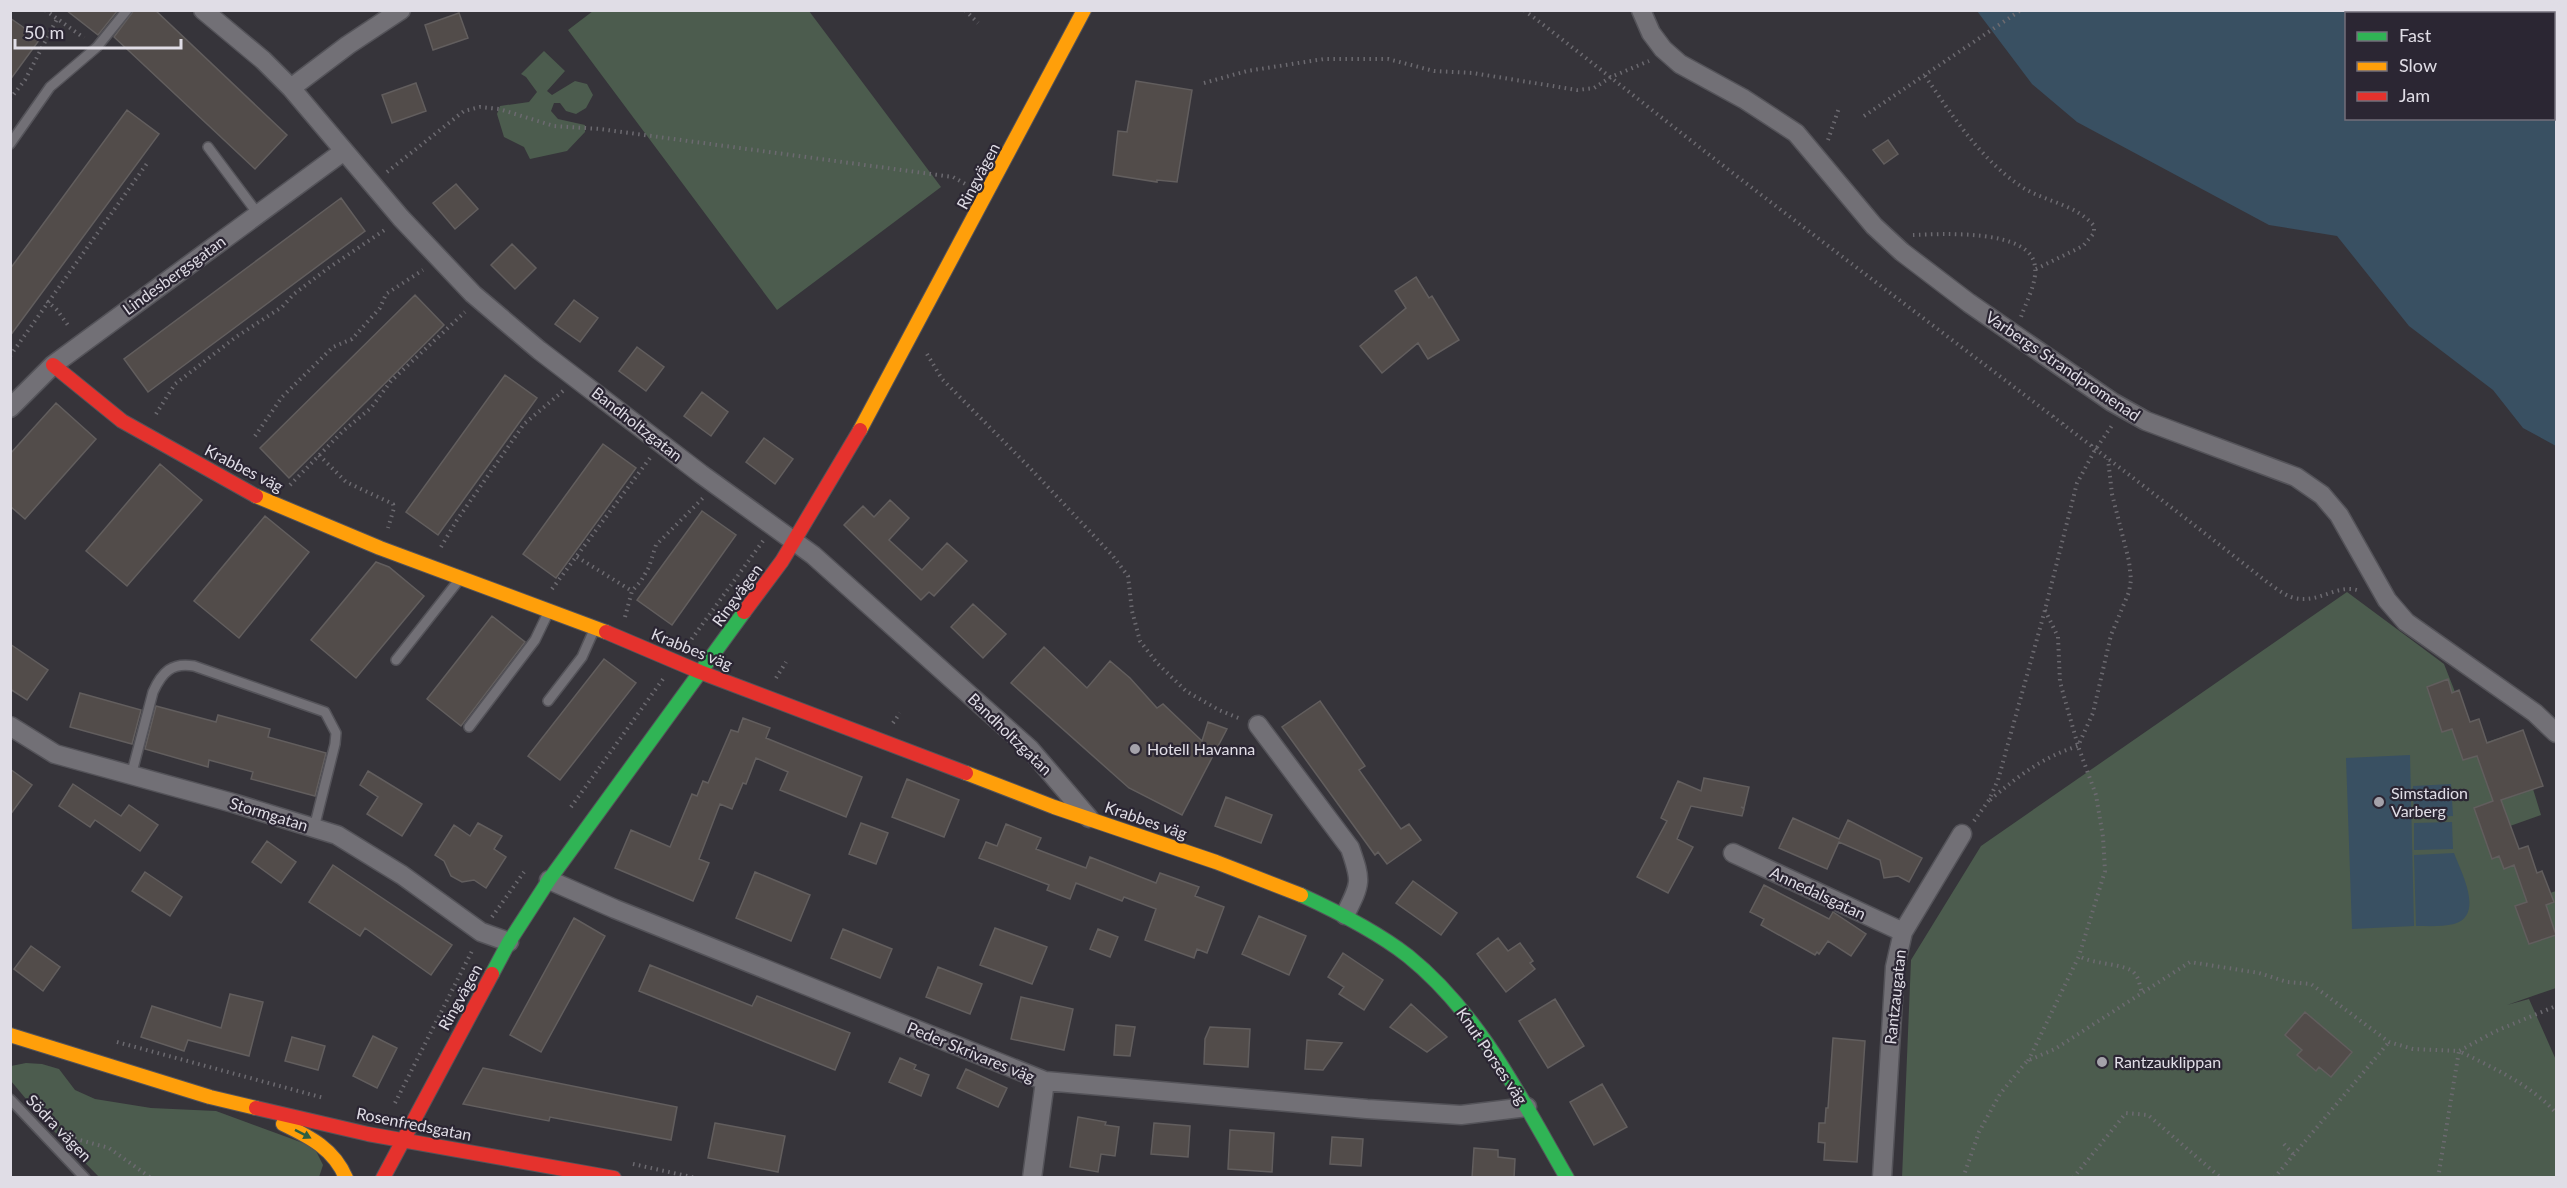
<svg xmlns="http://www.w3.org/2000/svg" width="2567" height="1188" viewBox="0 0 2567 1188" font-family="Lato,sans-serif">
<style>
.green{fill:#4c5c4e}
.water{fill:#395062;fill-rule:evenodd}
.building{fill:#524c4a;stroke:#625e5e;stroke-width:1.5}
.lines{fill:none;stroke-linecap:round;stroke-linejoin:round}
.lane-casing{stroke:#545359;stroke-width:12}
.street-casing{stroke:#545359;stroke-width:21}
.fast-casing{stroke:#545359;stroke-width:16}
.slow-casing{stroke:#545359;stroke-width:16}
.jam-casing{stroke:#545359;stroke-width:16}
.path{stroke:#6c6a70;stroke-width:4;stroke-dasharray:1.5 4.5;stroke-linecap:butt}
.lane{stroke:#727076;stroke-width:9}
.street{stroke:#727076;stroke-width:18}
.fast{stroke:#30b455;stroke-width:14}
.slow{stroke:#ff9f0a;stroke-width:14}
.jam{stroke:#e5322d;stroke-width:14}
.oneway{fill:#2d5f41}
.poi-dot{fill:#a4a2aa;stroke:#2b2633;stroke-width:2}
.labels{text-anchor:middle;stroke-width:4.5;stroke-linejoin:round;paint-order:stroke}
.street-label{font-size:16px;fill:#e0dde6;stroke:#2b2633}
.poi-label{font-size:16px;fill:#e0dde6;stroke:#2b2633;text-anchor:start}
</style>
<rect width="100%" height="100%" fill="#36343a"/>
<path class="green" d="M 593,11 L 809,11 L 941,187 L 777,310 L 568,30 Z
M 544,51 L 565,71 L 547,91 L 552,95 L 575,81 L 587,84 L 593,95 L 586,108 L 576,114 L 566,111 L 560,103 L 554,103 L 551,111 L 558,119 L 585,125 L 585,132 L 567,151 L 530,159 L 524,147 L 504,137 L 497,114 L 500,106 L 529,102 L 537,92 L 526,77 L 521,74 Z
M 2347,592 L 2444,664 L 2455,692 L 2459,690 L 2470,722 L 2479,719 L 2487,742 L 2523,730 L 2533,789 L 2541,815 L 2510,826 L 2527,877 L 2542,871 L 2550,893 L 2556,891 L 2556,988 L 2507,1005 L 2529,999 L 2556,1060 L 2556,1177 L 1902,1178 L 1911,960 L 1981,846 Z
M 26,1063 L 42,1064 L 59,1069 L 75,1090 L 95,1099 L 151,1108 L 216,1111 L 314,1147 L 323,1165 L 319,1177 L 99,1177 L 46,1123 L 11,1081 L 11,1066 Z"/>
<path class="water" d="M 1977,11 L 2556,11 L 2556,446 L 2523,428 L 2493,390 L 2409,326 L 2337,236 L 2269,225 L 2077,122 L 2032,84 ZM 2346,14 L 2554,14 L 2554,118 L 2346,118 Z
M 2410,755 L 2414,926 L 2352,929 L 2346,758 Z
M 2451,784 L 2453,816 L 2414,818 L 2413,786 Z
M 2452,822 L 2453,849 L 2414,850 L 2414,823 Z
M 2454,853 C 2461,872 2485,915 2454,924 C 2442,927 2428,926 2416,926 L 2414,855 Z"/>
<path class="building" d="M 66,10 L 118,10 L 98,35 Z
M 134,10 L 155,10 L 287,135 L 255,169 L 114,37 Z
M 459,13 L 468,38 L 433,50 L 425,25 Z
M 10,18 L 40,39 L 10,80 Z
M 1136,81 L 1192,90 L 1177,182 L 1157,180 L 1157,182 L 1113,175 L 1118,131 L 1127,132 Z
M 416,83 L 426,111 L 392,123 L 382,95 Z
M 127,110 L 159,134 L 10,336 L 10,269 Z
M 1888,140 L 1898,154 L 1884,164 L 1873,150 Z
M 456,184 L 478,209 L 455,229 L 433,203 Z
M 341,198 L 365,231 L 148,392 L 124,359 Z
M 512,244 L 536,268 L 515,289 L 491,265 Z
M 1416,277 L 1429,298 L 1432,296 L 1459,340 L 1428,359 L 1418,343 L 1382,373 L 1360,346 L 1406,308 L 1395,291 Z
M 415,295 L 444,325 L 289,478 L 260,448 Z
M 574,300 L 598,318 L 580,342 L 555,324 Z
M 637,347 L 664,367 L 646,391 L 619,371 Z
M 505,375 L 537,398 L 438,535 L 406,512 Z
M 702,392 L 728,412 L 711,436 L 684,416 Z
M 56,403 L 96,439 L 25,519 L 10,506 L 10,454 Z
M 764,438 L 793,459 L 775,484 L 746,462 Z
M 603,444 L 636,468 L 556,578 L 523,554 Z
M 160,464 L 202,500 L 127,586 L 86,551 Z
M 890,500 L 909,518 L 889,540 L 922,570 L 947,543 L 967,561 L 934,596 L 929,592 L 921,600 L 844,525 L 863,506 L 874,517 Z
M 702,511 L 736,535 L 672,625 L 637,600 Z
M 265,516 L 309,552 L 239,638 L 194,601 Z
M 376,562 L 389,567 L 424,596 L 356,678 L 311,640 Z
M 973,604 L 1006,634 L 983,658 L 951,627 Z
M 492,616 L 525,642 L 461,726 L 427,699 Z
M 10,644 L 48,670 L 27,700 L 10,689 Z
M 1044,647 L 1087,688 L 1110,661 L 1130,678 L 1157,708 L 1163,704 L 1202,741 L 1208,722 L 1227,729 L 1182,815 L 1129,788 L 1011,683 Z
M 604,659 L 636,683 L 560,780 L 528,756 Z
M 2448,679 L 2452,693 L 2459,690 L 2470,722 L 2479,719 L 2487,743 L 2523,730 L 2543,786 L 2501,800 L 2519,849 L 2528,846 L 2537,873 L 2542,871 L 2554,902 L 2546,905 L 2556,935 L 2529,944 L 2515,906 L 2527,902 L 2514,865 L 2504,869 L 2499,856 L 2492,859 L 2474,808 L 2493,801 L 2477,756 L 2463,760 L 2452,729 L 2442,732 L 2427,687 Z
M 80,693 L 141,710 L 132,744 L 70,727 Z
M 1320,701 L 1365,766 L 1359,770 L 1401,829 L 1409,824 L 1421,840 L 1387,864 L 1378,852 L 1375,855 L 1282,727 Z
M 156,706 L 216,722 L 218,715 L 270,729 L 268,737 L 326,753 L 315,796 L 251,779 L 253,772 L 209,760 L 208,767 L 145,749 Z
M 743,718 L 770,728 L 766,738 L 862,777 L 846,817 L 780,790 L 788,772 L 756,758 L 746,784 L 743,783 L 732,809 L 720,804 L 699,859 L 709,863 L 693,901 L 615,868 L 631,830 L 670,847 L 692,794 L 697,796 L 703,781 L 708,783 L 731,730 L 738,732 Z
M 10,769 L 32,785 L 10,815 Z
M 368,771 L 422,804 L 402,836 L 367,814 L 378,797 L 360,785 Z
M 1704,778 L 1749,787 L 1744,808 L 1741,807 L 1744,809 L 1742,816 L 1691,806 L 1677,839 L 1693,847 L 1668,893 L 1637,877 L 1667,821 L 1661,818 L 1678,781 L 1701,791 Z
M 907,779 L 959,800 L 944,837 L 892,817 Z
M 73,784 L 121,816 L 129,805 L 158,825 L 140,851 L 95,820 L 90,827 L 59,806 Z
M 1226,797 L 1272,815 L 1261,843 L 1215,826 Z
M 1793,818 L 1839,839 L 1848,820 L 1922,858 L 1909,882 L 1898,876 L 1884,878 L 1880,860 L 1839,842 L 1827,869 L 1779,848 Z
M 478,823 L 502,836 L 494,849 L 506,857 L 486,888 L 474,880 L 462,882 L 451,876 L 444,861 L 435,855 L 454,825 L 470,836 Z
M 861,823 L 888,833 L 876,864 L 849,854 Z
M 1006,824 L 1041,838 L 1036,849 L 1086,868 L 1090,857 L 1156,883 L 1160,873 L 1199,887 L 1195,896 L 1224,907 L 1207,953 L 1197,949 L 1194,958 L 1145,940 L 1156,909 L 1124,897 L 1122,901 L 1076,883 L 1070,899 L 1047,890 L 1049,885 L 979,858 L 986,842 L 997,846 Z
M 267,841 L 296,862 L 281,883 L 252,862 Z
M 333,865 L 452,945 L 431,975 L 365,928 L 360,936 L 309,902 Z
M 145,872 L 182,897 L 170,916 L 132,891 Z
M 755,872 L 810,895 L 791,941 L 736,918 Z
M 1413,881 L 1457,913 L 1441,935 L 1396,903 Z
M 1764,885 L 1829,919 L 1833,912 L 1866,934 L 1851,956 L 1828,941 L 1819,954 L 1817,952 L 1815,955 L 1761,925 L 1764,919 L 1750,912 Z
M 1259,916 L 1306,936 L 1289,975 L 1242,954 Z
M 574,918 L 605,936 L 541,1052 L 510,1035 Z
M 995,928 L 1047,947 L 1032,984 L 980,965 Z
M 843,929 L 892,949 L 880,978 L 831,958 Z
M 1098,929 L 1118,937 L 1110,957 L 1090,949 Z
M 1498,938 L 1508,951 L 1520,943 L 1533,961 L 1530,963 L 1535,969 L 1506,992 L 1477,954 Z
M 31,946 L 60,967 L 43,991 L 14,969 Z
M 1343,953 L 1383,980 L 1364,1010 L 1339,994 L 1344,987 L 1328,977 Z
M 650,965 L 752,1006 L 757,996 L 850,1033 L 835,1070 L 639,991 Z
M 938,967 L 982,984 L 970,1014 L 926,997 Z
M 230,994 L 263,1002 L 249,1056 L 188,1040 L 184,1051 L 141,1037 L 152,1006 L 221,1028 Z
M 1021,997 L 1073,1009 L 1064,1050 L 1011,1039 Z
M 1555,999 L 1584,1046 L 1548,1068 L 1519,1021 Z
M 1411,1004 L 1447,1037 L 1427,1052 L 1390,1027 Z
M 2305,1012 L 2352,1052 L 2331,1077 L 2319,1067 L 2316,1071 L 2297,1055 L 2302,1050 L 2285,1035 Z
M 1116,1025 L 1135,1027 L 1130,1056 L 1114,1055 Z
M 1210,1027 L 1250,1029 L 1248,1067 L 1204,1064 L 1205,1039 Z
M 373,1036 L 397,1048 L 377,1088 L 353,1076 Z
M 292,1037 L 325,1046 L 318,1070 L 285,1061 Z
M 1833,1038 L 1865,1041 L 1857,1162 L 1824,1160 L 1825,1143 L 1818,1142 L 1819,1123 L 1825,1123 L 1826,1108 L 1828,1108 Z
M 1307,1040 L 1342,1043 L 1323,1070 L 1305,1069 Z
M 900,1058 L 916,1065 L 914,1069 L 929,1075 L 921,1096 L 889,1082 Z
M 483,1068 L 677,1107 L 671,1140 L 550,1117 L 549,1121 L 463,1104 Z
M 966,1069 L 1007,1088 L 998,1107 L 957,1088 Z
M 1602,1084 L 1627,1127 L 1594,1145 L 1570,1102 Z
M 1078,1117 L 1106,1122 L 1105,1125 L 1119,1127 L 1115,1156 L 1101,1154 L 1098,1172 L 1070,1167 Z
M 715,1123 L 785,1136 L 778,1172 L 708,1158 Z
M 1154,1123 L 1190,1126 L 1188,1157 L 1151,1154 Z
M 1230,1130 L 1274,1133 L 1272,1172 L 1228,1169 Z
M 1332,1137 L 1363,1139 L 1361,1166 L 1330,1164 Z
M 1474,1148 L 1498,1150 L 1498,1157 L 1515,1159 L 1514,1178 L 1472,1178 Z"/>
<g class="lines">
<g class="lane-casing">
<path id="lane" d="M 10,144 L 50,87 L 97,47 L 127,10
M 208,147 L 258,214
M 396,660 L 459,580
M 548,701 L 582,657 L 594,630
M 469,727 L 535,640 L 548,613
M 131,776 L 153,692 C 162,672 172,662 194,666 L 325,712 L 336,733 L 335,744 L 314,828
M 10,1099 L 85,1178"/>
</g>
<g class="street-casing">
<path id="street" d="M 203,10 L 263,60 L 291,88 L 401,218 L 473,294 L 539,350 L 701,474 L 813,555 L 1030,749 L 1089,818
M 1641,10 L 1651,33 L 1663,49 L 1680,64 L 1744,99 L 1796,133 L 1874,226 L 1902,252 L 1969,303 L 2112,402 L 2146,421 L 2296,477 L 2322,495 L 2339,515 L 2387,600 L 2406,622 L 2535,713 L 2556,733
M 291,88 L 348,45 L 401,10
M 10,408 L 53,365 L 344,151
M 1258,725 L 1350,848 C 1362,882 1361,883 1345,915
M 10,726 L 55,754 L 233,803 L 337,835 L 402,875 L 481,932 L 509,942
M 1733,853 L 1903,932
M 549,880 L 615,909 L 1045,1081 L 1367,1109 L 1461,1115 L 1527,1107
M 1032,1178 L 1045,1081
M 1882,1178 L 1895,967 L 1903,932 L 1962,834"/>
</g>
<g class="fast-casing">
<path id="fast" d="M 1301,895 C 1338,912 1376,931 1408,956 C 1480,1014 1522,1100 1567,1178
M 492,974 L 509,942 L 549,880 L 744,612"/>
</g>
<g class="slow-casing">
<path id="slow" d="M 860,430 L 1084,10
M 256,496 L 380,548 L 606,632
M 966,773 L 1054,807 L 1216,862 L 1301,895
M 10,1035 L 210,1097 L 256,1108
M 283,1124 C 310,1137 334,1149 346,1178"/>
</g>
<g class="jam-casing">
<path id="jam" d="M 53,365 L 122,421 L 256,496
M 744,612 L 782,561 L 860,430
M 606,632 L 700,672 L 966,773
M 256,1108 L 368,1134 L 614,1178
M 383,1178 L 492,974"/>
</g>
<path class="path" d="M 45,10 L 84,38
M 965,10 L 978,23
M 1524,10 C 1601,69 1675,129 1751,187 C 1923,319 2097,448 2267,582 C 2274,587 2283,594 2291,597 C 2318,606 2337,582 2360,591
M 1925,76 C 1952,115 1981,160 2022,187 C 2045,202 2076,204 2094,226 L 2094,233 L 2083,246 L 2036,269
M 1204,83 L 1247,71 L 1324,59 L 1388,59 L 1434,71 L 1473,73 L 1577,90 L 1594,88 L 1611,77 L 1649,61
M 10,99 L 25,80 L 57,19
M 1864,116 L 2021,10
M 1828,140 L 1839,108
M 387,172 L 464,111 L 480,107 L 499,109 L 554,126 L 600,129 L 953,177 L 967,185
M 1913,235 C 1940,234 2032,228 2035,267 C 2037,283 2026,302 2021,317
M 47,301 L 57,310 L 70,328
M 927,354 L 942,379 L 1030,468 L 1112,555 L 1128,576 L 1132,611 L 1140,641 L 1157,663 L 1186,691 L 1219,710 L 1241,719
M 10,356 L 148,162
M 156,414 L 175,384 L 236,337 L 282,307 L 294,294 L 327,269 L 386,229
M 255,436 L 282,397 L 333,347 L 352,339 L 380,308 L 386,294 L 423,270
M 319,455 L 346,482 L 393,504 L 394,508 L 388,528
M 290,485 L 343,431 L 371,408 L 391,381 L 465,312
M 441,547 L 457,520 L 524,424 L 563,391
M 577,557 L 632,591
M 552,589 L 650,458
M 2045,610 L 2058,637 L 2060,682 L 2078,746 L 2096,795 L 2103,837 L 2105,871 L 2079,956
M 625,617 L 632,591 L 641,581 L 649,567 L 656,545 L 703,498
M 688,644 L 763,541
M 776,678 L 786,662
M 893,723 L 900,713
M 1990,800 C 2018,776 2043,757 2078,746 L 2093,713 L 2111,635 L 2129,592 L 2131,580 L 2129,561 L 2112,494 L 2108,459
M 571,807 L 663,679
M 1974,821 L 1989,800 L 1998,780 L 2045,610 L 2077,483 L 2095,450 L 2113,424
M 492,917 L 524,872
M 117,1042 L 324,1098
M 2028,1061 L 2079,956 C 2094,965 2127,963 2135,974 C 2139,978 2140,987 2142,993
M 395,1103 L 473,949
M 69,1137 L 109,1148 L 151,1178
M 2284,1144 L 2293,1154
M 633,1164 L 696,1178
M 1963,1178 L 1979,1132 L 2000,1094 L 2027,1061 L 2055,1049 L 2190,962 L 2259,973 L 2287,982 L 2311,984 L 2389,1042 L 2413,1049 L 2459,1051 L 2496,1031 L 2556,1006
M 2073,1178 L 2126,1113 L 2148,1115 L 2221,1178
M 2274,1178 L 2389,1042
M 2438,1178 L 2459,1051 C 2493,1068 2530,1084 2556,1113"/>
<use href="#lane" class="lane"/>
<use href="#street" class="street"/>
<use href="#fast" class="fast"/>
<use href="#slow" class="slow"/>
<use href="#jam" class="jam"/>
</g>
<defs><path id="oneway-solid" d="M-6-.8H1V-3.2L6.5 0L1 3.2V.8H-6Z" transform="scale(1.5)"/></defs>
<use class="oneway" href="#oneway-solid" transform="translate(303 1134) rotate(27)"/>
<g class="poi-dot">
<circle cx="1135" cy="749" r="6"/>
<circle cx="2379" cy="802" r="6"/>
<circle cx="2102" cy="1062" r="6"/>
</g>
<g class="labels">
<g class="street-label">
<text transform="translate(978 176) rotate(-62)" y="6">Ringvägen</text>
<text transform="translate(174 275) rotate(-36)" y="6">Lindesbergsgatan</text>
<text transform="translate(2063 366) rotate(34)" y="6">Varbergs Strandpromenad</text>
<text transform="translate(637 424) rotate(38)" y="6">Bandholtzgatan</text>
<text transform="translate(244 468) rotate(27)" y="6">Krabbes väg</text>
<text transform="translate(737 595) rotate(-54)" y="6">Ringvägen</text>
<text transform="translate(692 649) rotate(22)" y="6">Krabbes väg</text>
<text transform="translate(1010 734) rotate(44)" y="6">Bandholtzgatan</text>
<text transform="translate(269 814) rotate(17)" y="6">Stormgatan</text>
<text transform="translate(1146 820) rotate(19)" y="6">Krabbes väg</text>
<text transform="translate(1818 893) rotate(25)" y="6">Annedalsgatan</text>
<text transform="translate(460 997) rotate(-61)" y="6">Ringvägen</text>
<text transform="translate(1895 997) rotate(-84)" y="6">Rantzaugatan</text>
<text transform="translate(971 1052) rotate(22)" y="6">Peder Skrivares väg</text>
<text transform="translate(1492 1056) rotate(56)" y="6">Knut Porses väg</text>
<text transform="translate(414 1124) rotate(11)" y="6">Rosenfredsgatan</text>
<text transform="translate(59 1128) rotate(46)" y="6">Södra vägen</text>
</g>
<g class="poi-label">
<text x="1147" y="755">Hotell Havanna</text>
<text x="2391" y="799">Simstadion<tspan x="2391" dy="18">Varberg</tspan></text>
<text x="2114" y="1068">Rantzauklippan</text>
</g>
</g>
<rect width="2567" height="1188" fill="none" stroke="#e0dde6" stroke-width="24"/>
<rect x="2345" y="12" width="210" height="108" fill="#2b2633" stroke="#736f7b" stroke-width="1.5"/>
<rect x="2357" y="32" width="30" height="9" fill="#30b455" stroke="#736f7b" stroke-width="1.5"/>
<text x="2399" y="42" font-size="18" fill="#e0dde6">Fast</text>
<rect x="2357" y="62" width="30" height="9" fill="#ff9f0a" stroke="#736f7b" stroke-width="1.5"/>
<text x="2399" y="72" font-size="18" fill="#e0dde6">Slow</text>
<rect x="2357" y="92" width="30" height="9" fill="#e5322d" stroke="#736f7b" stroke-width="1.5"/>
<text x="2399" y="102" font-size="18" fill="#e0dde6">Jam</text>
<path d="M15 39v9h166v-9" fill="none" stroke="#e0dde6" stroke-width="3"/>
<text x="24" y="39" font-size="18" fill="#e0dde6" stroke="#2b2633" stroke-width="4.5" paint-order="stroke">50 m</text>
</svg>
